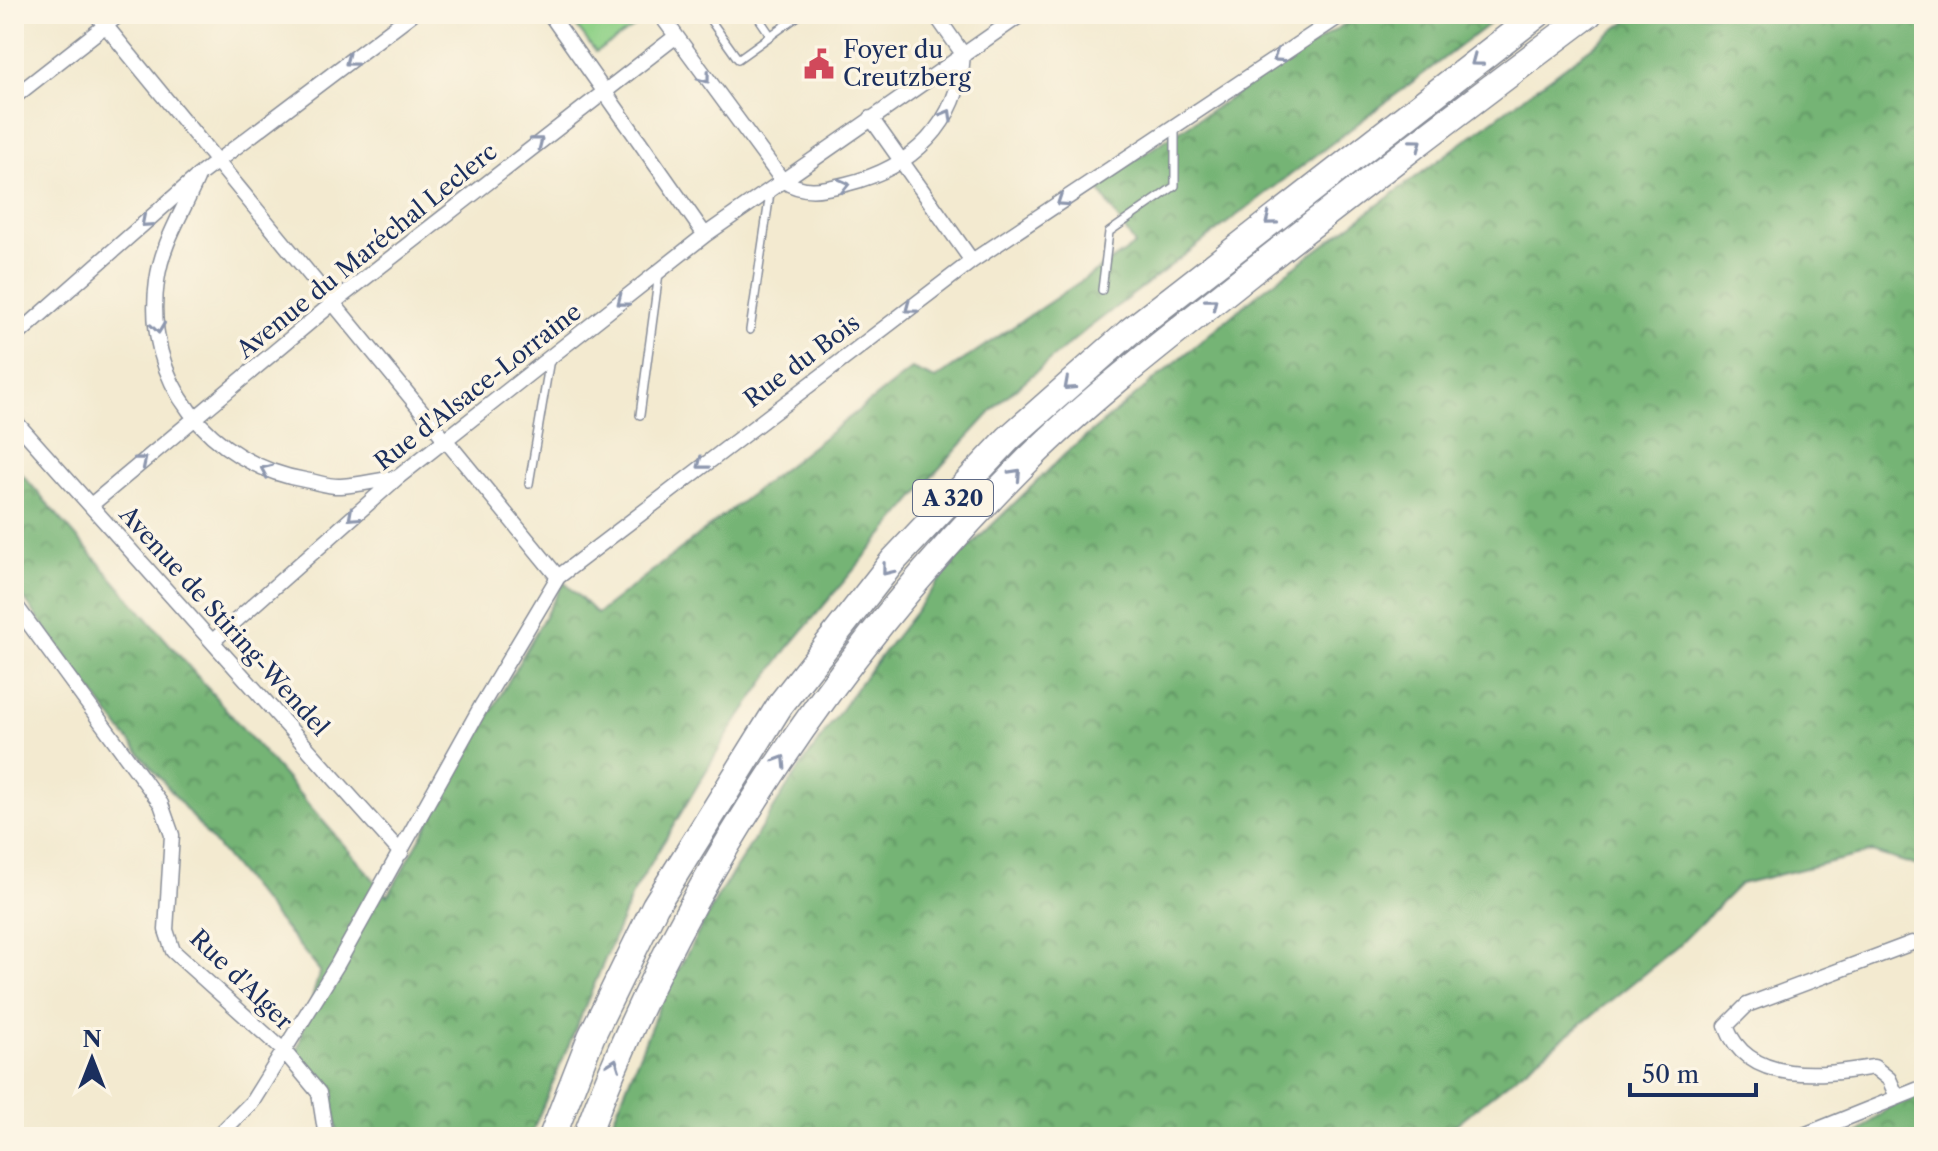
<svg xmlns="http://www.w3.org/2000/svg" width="1938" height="1151" viewBox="0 0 1938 1151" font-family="'Libre Caslon Text',serif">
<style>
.forest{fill:url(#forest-crowns);stroke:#48726a;stroke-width:2}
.garden{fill:#92d289;stroke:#568074;stroke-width:2}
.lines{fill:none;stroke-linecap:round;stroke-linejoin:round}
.service-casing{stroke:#878c97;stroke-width:10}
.minor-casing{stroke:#878c97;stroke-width:17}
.motorway-casing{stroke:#878c97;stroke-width:29}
.service{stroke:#fff;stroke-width:7}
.minor{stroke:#fff;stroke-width:14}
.motorway{stroke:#fff;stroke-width:26}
.oneway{stroke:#8d97ae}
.labels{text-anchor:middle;stroke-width:7;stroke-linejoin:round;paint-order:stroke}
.shield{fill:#fcf5e5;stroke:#5e6a86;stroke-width:2}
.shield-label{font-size:22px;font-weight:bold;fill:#1b2f5e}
.poi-label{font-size:24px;fill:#1b2f5e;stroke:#fcf5e5;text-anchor:start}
.street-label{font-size:24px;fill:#1b2f5e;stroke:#fcf5e5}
</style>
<defs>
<pattern id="forest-crowns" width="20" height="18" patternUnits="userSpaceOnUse" patternTransform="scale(2)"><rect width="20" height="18" fill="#75b475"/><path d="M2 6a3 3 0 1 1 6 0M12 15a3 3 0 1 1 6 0" fill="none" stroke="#5f9363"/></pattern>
</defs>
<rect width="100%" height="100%" fill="#fcf5e5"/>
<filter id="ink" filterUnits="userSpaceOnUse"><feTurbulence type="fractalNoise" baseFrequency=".0125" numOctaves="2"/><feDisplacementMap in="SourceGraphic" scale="16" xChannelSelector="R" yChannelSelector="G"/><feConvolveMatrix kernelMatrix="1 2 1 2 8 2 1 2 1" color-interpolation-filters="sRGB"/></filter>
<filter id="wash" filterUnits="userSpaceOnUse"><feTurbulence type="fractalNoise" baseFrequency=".006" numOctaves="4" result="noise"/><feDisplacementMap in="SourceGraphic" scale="32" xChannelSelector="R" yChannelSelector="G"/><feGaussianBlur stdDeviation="1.8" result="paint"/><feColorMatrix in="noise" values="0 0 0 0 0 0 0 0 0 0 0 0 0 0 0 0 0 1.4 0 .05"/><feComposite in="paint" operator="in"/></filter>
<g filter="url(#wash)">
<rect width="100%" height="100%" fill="#f3ead0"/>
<path class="forest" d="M 1360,14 L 1502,14 L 1086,330 L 1001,401 L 936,472 L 788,648 L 730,731 L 632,895 L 530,1137 L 338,1137 L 331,1085 L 295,1058 L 320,971 L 122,732 L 14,585 L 14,465 L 388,896 L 564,582 L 597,614 L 912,369 L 935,379 L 1135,245 L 1096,185 Z
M 1636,14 L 1924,14 L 1924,868 L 1872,852 L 1740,884 L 1676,948 L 1440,1137 L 606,1137 L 661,1002 L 718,896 L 791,781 L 862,680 L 955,561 L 1065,454 L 1259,293 Z
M 1924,1079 L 1924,1137 L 1853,1137 Z"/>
<path class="garden" d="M 567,14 L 625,14 L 635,27 L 596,52 Z"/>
</g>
<g filter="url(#ink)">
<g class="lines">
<g class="service-casing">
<path id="service" d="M 706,14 L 738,59 L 801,14
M 756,14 L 771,36
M 1102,290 L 1109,232 L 1175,186 L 1175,128
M 750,330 L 770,193
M 640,415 L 659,273
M 529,484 L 550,359"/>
</g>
<g class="minor-casing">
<path id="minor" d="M 96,14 L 558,577
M 550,14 L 705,235
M 660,14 L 782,180 C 804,194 821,190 846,184 C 912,168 959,124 963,54
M 935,14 L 963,54
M 14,97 L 120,14
M 871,118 L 972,261
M 197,179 C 182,214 162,243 157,281 C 143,381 209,463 305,480 C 317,482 330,487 341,486 C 359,485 378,480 396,478
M 14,338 L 199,175 L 412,14
M 14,420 L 401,853
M 91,505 L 333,303 L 675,37
M 14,603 L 161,804 L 172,835 L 166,930 L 173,951 L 284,1051 L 319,1093 L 326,1137
M 213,641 L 397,478 L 705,235 L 1022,14
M 1897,1097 L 1889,1079 L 1874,1067 C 1824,1075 1748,1086 1726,1026 L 1747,1005 L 1912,943
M 217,1137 L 252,1102 L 337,965 L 483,703 L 558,577 L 972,261 L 1343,14
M 1799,1137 L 1924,1087"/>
</g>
<g class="motorway-casing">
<path id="motorway" d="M 552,1137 L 591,1037 L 655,906 L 780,705 L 893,561 L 1009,438 L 1129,332 L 1538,14
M 586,1137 C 681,882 837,651 1029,459 C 1091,398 1161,344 1229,290 C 1347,196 1468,105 1589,14"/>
</g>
<use href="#service" class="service"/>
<use href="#minor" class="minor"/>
<use href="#motorway" class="motorway"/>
</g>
<defs><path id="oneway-chevron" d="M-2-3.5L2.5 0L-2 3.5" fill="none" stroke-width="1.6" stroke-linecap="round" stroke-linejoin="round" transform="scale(2)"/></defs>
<g class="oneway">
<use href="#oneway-chevron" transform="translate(1278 57) rotate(146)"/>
<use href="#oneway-chevron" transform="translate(350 61) rotate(143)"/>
<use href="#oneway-chevron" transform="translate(1476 61) rotate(143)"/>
<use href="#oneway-chevron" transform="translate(705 78) rotate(53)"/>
<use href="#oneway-chevron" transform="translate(947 115) rotate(-60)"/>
<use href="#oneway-chevron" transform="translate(538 142) rotate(-38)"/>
<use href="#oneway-chevron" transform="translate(1417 144) rotate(-37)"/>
<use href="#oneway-chevron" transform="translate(844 185) rotate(-13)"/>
<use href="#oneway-chevron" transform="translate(1062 201) rotate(146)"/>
<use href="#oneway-chevron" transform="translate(1270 220) rotate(141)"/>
<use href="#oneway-chevron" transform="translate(146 222) rotate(139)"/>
<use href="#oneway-chevron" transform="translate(622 301) rotate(142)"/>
<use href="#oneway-chevron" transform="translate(1212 303) rotate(-39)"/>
<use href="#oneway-chevron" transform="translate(910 308) rotate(143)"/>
<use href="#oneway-chevron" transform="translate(158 328) rotate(83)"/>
<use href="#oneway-chevron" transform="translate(1069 385) rotate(138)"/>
<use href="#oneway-chevron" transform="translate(142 461) rotate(-40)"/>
<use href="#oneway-chevron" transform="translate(702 464) rotate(142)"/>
<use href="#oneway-chevron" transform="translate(266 470) rotate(-156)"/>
<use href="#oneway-chevron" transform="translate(1016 474) rotate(-47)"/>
<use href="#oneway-chevron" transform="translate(353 516) rotate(138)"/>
<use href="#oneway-chevron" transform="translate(887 570) rotate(129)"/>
<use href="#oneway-chevron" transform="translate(781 761) rotate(-58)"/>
<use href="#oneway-chevron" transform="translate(614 1064) rotate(-70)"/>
</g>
</g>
<defs>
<g id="civic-bare" transform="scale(2.4)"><path d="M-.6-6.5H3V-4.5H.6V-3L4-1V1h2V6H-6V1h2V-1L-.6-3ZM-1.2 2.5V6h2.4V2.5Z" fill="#d1495b" stroke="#fcf5e5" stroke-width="2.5" paint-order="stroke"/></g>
</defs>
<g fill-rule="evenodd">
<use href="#civic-bare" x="819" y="64"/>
</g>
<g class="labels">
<rect class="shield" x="913" y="480" width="80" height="36" rx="6"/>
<g class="shield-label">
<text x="953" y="506">A 320</text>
</g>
<g class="poi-label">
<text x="843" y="58">Foyer du<tspan x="843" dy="28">Creutzberg</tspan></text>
</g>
<g class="street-label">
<text transform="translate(367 251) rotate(-39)" y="8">Avenue du Maréchal Leclerc</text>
<text transform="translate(802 361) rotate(-37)" y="8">Rue du Bois</text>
<text transform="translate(478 387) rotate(-38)" y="8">Rue d'Alsace-Lorraine</text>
<text transform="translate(224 621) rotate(48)" y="8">Avenue de Stiring-Wendel</text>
<text transform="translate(241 980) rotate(44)" y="8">Rue d'Alger</text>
</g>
</g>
<rect width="1938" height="1151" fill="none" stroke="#fcf5e5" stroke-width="48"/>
<g transform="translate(92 1059)" stroke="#fcf5e5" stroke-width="6" paint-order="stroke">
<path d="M0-6L14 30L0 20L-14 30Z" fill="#1b2f5e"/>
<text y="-12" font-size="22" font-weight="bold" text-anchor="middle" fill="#1b2f5e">N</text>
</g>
<path d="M1630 1083v12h126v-12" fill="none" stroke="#1b2f5e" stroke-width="4"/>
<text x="1642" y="1083" font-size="24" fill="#1b2f5e" stroke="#fcf5e5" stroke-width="6" paint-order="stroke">50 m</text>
</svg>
